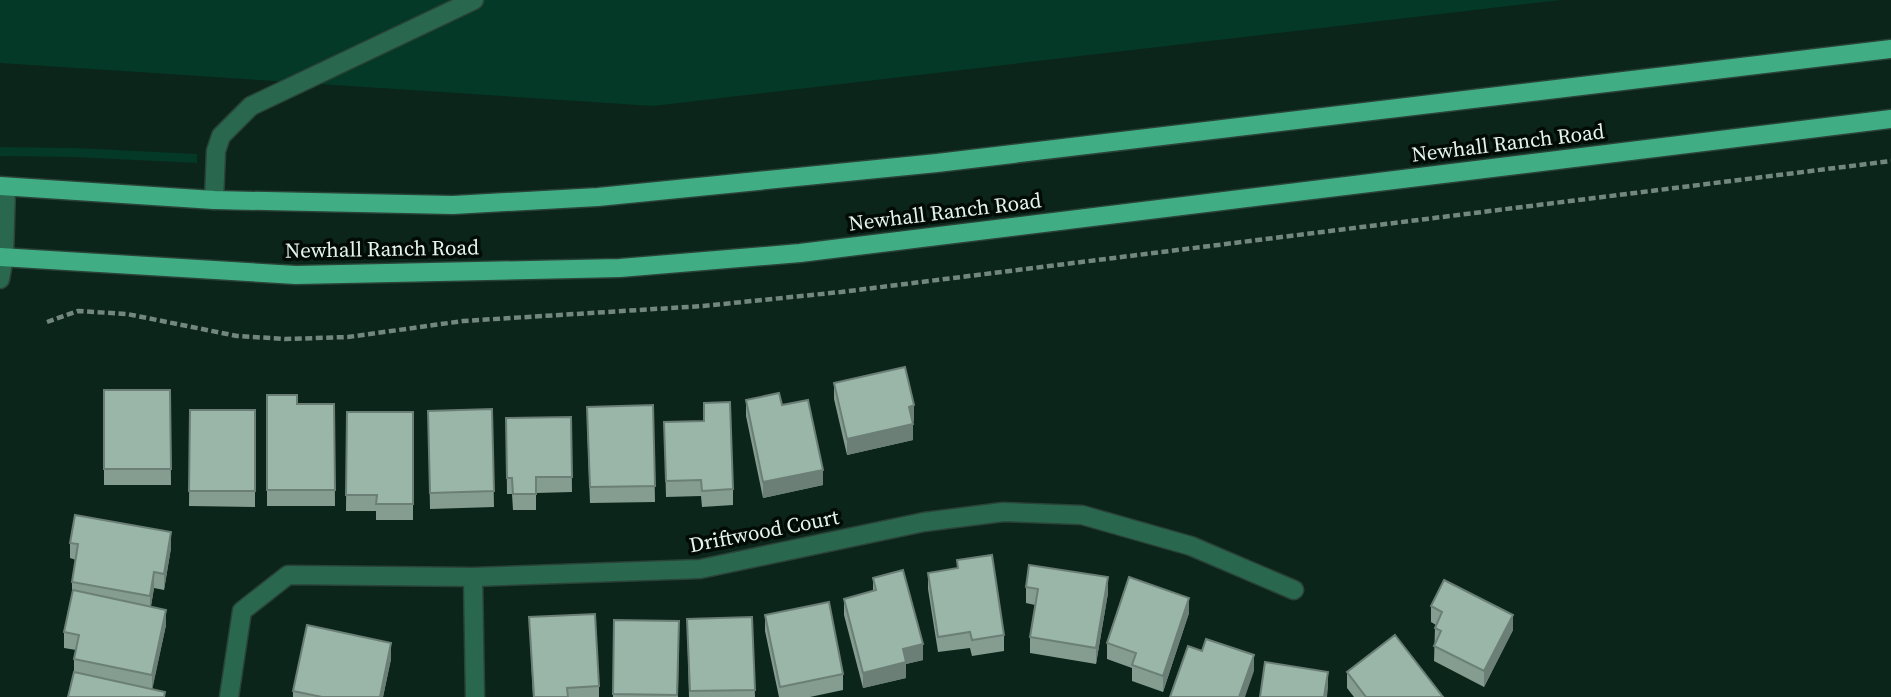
<svg xmlns="http://www.w3.org/2000/svg" width="1891" height="697" viewBox="0 0 1891 697" font-family="'Source Serif 4',serif">
<style>
.green{fill:#043827}
.lines{fill:none;stroke-linecap:round;stroke-linejoin:round}
.minor-casing{stroke:#2a4238;stroke-width:21}
.major-casing{stroke:#2a4238;stroke-width:21}
.path{stroke:#72877e;stroke-width:4.5;stroke-dasharray:7 3.5;stroke-linecap:butt}
.minor{stroke:#29684f;stroke-width:18}
.major{stroke:#41ad84;stroke-width:18}
.wall{fill:#849d90}
.shaded-wall{fill:#6b7f76}
.building{fill:#99b6a8;stroke:#6b7f76;stroke-width:2}
.labels{text-anchor:middle;stroke-width:7;stroke-linejoin:round;paint-order:stroke}
.street-label{font-size:21px;fill:#e5f4ed;stroke:#030b07}
</style>
<rect width="100%" height="100%" fill="#0b251a"/>
<path class="green" d="M 0,0 L 1561,0 L 653,106 L 0,63 Z
M 0,147 L 75,148 L 197,154 L 197,163 L 73,157 L 0,156 Z"/>
<g class="lines">
<g class="minor-casing">
<path id="minor" d="M 214,200 L 216,151 L 221,136 L 251,106 L 474,0
M 0,279 L 4,257 L 6,187
M 473,577 L 475,697
M 229,697 L 242,611 L 288,575 L 473,577 L 700,569 L 924,522 L 1003,512 L 1082,515 L 1191,546 L 1294,590"/>
</g>
<g class="major-casing">
<path id="major" d="M 0,186 L 214,200 L 453,205 L 598,197 L 937,163 L 1891,49
M 0,257 L 296,275 L 620,268 L 800,253 L 1891,119"/>
</g>
<path class="path" d="M 47,322 L 78,311 L 127,314 L 237,336 L 286,339 L 348,337 L 463,321 L 703,306 L 841,292 L 1891,161"/>
<use href="#minor" class="minor"/>
<use href="#major" class="major"/>
</g>
<path class="wall" d="M 834,383 L 914,421 L 912,422 L 913,440 L 847,455 L 834,399 Z
M 104,390 L 170,390 L 171,485 L 104,485 Z
M 267,395 L 297,404 L 334,404 L 335,506 L 267,506 Z
M 746,400 L 782,405 L 823,485 L 763,498 L 746,416 Z
M 653,405 L 655,502 L 590,503 L 587,423 Z
M 492,409 L 494,507 L 430,509 L 428,411 Z
M 190,410 L 255,410 L 255,507 L 189,506 Z
M 347,412 L 413,412 L 413,520 L 376,520 L 376,511 L 346,511 Z
M 571,417 L 572,492 L 536,493 L 536,510 L 513,510 L 512,494 L 507,494 L 506,418 Z
M 664,422 L 733,489 L 733,505 L 702,507 L 701,496 L 666,497 Z
M 70,543 L 171,548 L 164,590 L 154,588 L 151,606 L 166,625 L 152,689 L 165,697 L 74,672 L 74,659 L 76,650 L 64,648 L 64,632 L 72,597 L 72,582 L 76,560 L 70,558 Z
M 957,560 L 1004,635 L 1004,651 L 972,656 L 970,648 L 938,652 L 928,589 L 928,573 L 957,569 Z
M 873,578 L 923,660 L 906,664 L 906,678 L 863,688 L 844,615 L 844,599 L 873,591 Z
M 1026,587 L 1108,593 L 1096,664 L 1030,653 L 1030,637 L 1035,605 L 1026,603 Z
M 1431,606 L 1513,630 L 1484,687 L 1434,661 L 1435,628 L 1436,625 L 1431,622 Z
M 1189,613 L 1163,692 L 1132,681 L 1132,668 L 1107,659 L 1107,643 Z
M 765,615 L 843,674 L 843,690 L 810,697 L 779,697 L 765,631 Z
M 529,617 L 599,686 L 599,697 L 533,697 Z
M 752,617 L 755,697 L 689,697 L 687,619 Z
M 614,620 L 679,621 L 678,697 L 613,697 Z
M 391,659 L 383,697 L 293,697 L 293,691 Z
M 1347,672 L 1443,697 L 1354,697 L 1347,688 Z"/>
<path class="shaded-wall" d="M 914,405 L 914,421 L 909,423 L 909,407 Z
M 913,424 L 913,440 L 847,455 L 847,439 Z
M 823,470 L 823,485 L 763,498 L 763,482 Z
M 171,532 L 171,548 L 164,590 L 164,574 Z
M 154,572 L 154,588 L 150,612 L 150,596 Z
M 1108,577 L 1108,593 L 1096,664 L 1096,648 Z
M 1189,598 L 1189,613 L 1163,692 L 1163,676 Z
M 166,610 L 166,625 L 152,691 L 152,675 Z
M 1513,615 L 1513,630 L 1484,687 L 1484,671 Z
M 391,643 L 391,659 L 383,697 L 380,697 Z
M 923,644 L 923,660 L 906,664 L 906,678 L 863,688 L 863,673 L 903,649 Z
M 1254,655 L 1254,671 L 1245,697 L 1239,697 Z
M 1328,672 L 1328,688 L 1327,697 L 1324,697 Z"/>
<path class="building" d="M 905,367 L 914,405 L 909,407 L 913,424 L 847,439 L 834,383 Z
M 104,390 L 170,390 L 171,469 L 104,469 Z
M 779,393 L 782,405 L 808,400 L 823,470 L 763,482 L 746,400 Z
M 267,395 L 297,395 L 297,404 L 334,404 L 335,490 L 267,490 Z
M 730,402 L 733,489 L 702,491 L 701,480 L 666,481 L 664,422 L 704,421 L 704,403 Z
M 653,405 L 655,486 L 590,487 L 587,407 Z
M 492,409 L 494,491 L 430,493 L 428,411 Z
M 190,410 L 255,410 L 255,491 L 189,491 Z
M 347,412 L 413,412 L 413,504 L 376,504 L 377,495 L 346,495 Z
M 571,417 L 572,477 L 536,477 L 536,494 L 513,494 L 512,478 L 507,478 L 506,418 Z
M 75,515 L 171,532 L 164,574 L 154,572 L 150,596 L 72,582 L 78,544 L 70,543 Z
M 992,555 L 1004,635 L 972,640 L 970,632 L 938,637 L 928,573 L 958,568 L 957,560 Z
M 1029,565 L 1108,577 L 1096,648 L 1030,637 L 1038,589 L 1026,587 Z
M 903,570 L 923,644 L 903,649 L 906,662 L 863,673 L 844,599 L 876,590 L 873,578 Z
M 1129,577 L 1189,598 L 1163,676 L 1132,665 L 1136,653 L 1107,643 Z
M 1444,580 L 1513,615 L 1484,671 L 1434,646 L 1441,631 L 1435,628 L 1442,612 L 1431,606 Z
M 73,590 L 166,610 L 152,675 L 74,659 L 79,635 L 64,632 Z
M 829,602 L 843,674 L 780,687 L 765,615 Z
M 595,614 L 599,686 L 567,688 L 568,697 L 534,697 L 529,617 Z
M 752,617 L 755,690 L 690,691 L 687,619 Z
M 614,620 L 679,621 L 677,695 L 613,694 Z
M 307,625 L 391,643 L 380,697 L 322,697 L 293,691 Z
M 1395,635 L 1443,697 L 1366,697 L 1347,672 Z
M 1206,639 L 1254,655 L 1239,697 L 1170,697 L 1188,646 L 1202,651 Z
M 1265,662 L 1328,672 L 1324,697 L 1260,697 Z
M 74,672 L 165,692 L 164,697 L 68,697 Z"/>
<g class="labels">
<g class="street-label">
<text transform="translate(1508 143) rotate(-7)" y="7">Newhall Ranch Road</text>
<text transform="translate(945 212) rotate(-7)" y="7">Newhall Ranch Road</text>
<text transform="translate(382 249) rotate(-1)" y="7">Newhall Ranch Road</text>
<text transform="translate(764 531) rotate(-11)" y="7">Driftwood Court</text>
</g>
</g>
</svg>
